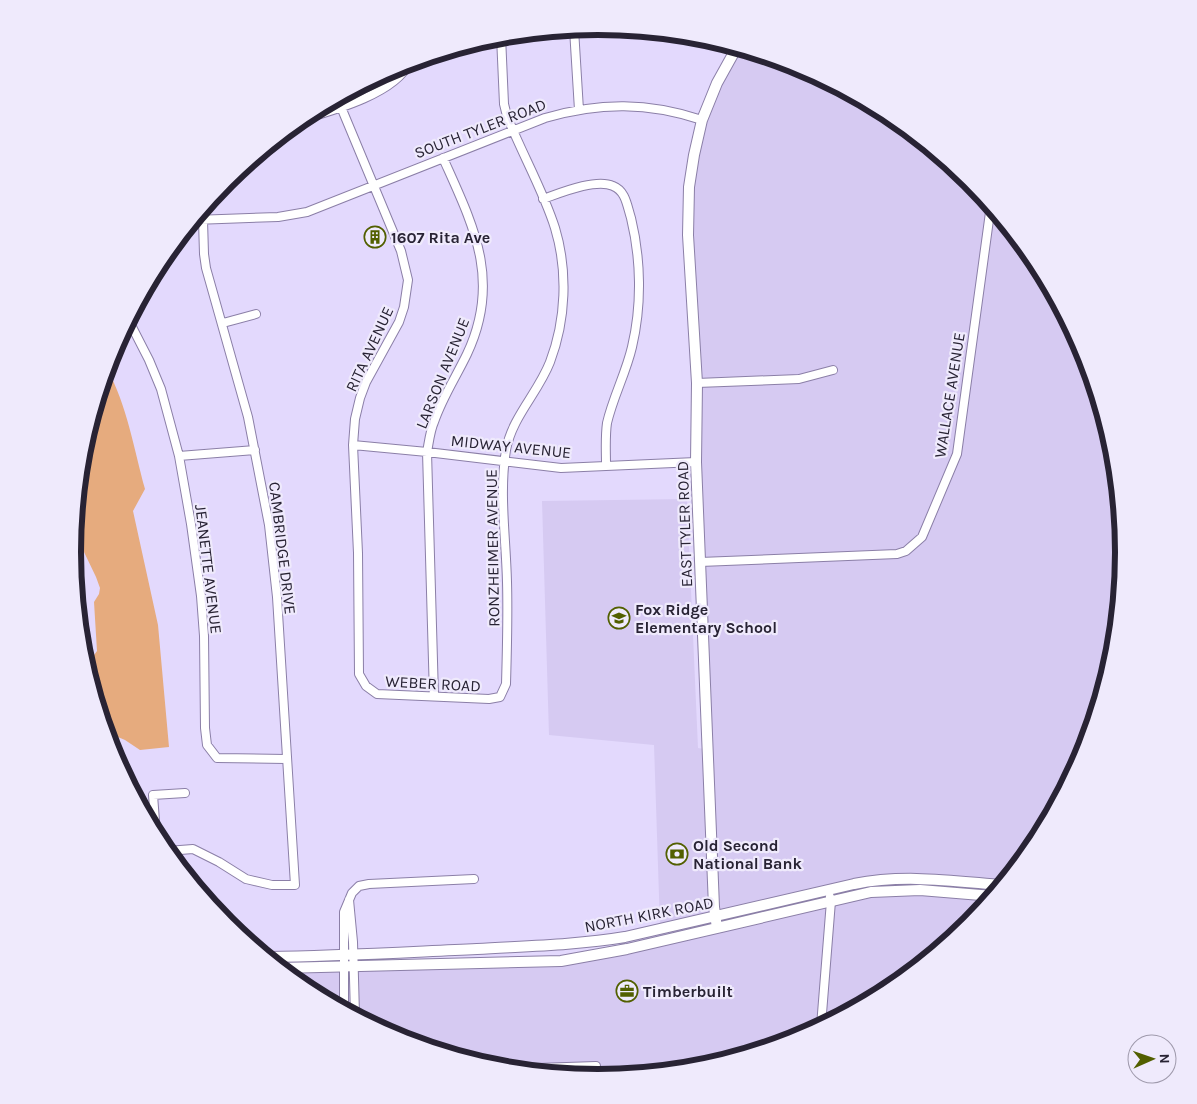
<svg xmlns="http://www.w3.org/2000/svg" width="1197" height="1104" viewBox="0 0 1197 1104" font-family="Karla,sans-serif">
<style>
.built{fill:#d6caf2}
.green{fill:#e6ab7e}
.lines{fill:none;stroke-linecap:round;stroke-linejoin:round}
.street-casing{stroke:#8b7fa7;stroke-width:10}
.secondary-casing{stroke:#8b7fa7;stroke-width:12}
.street{stroke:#fff;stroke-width:8}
.secondary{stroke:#fff;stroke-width:10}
.labels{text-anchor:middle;stroke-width:4.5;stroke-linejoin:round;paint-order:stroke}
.street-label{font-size:16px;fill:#282334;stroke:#efeafc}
.poi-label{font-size:16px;font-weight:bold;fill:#282334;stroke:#efeafc;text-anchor:start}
.rim{fill:none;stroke:#282334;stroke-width:6}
</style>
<rect width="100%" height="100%" fill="#e3d9fd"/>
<path class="built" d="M 741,48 L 800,66 L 891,115 L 970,180 L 1036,260 L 1084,351 L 1114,450 L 1124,552 L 1114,655 L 1084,753 L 1035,844 L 1004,882 L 903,874 L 857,880 L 717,912 L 691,238 L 694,182 L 699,148 L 706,121 L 718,86 Z
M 687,499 L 698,748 L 704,749 L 711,915 L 660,926 L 654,745 L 549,735 L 542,501 Z
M 900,893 L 990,899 L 970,924 L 890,989 L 824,1025 L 834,904 Z
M 828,905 L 818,1028 L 799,1038 L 701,1068 L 598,1078 L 496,1068 L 397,1038 L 306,989 L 287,974 L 520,966 Z"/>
<path class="green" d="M 107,369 C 127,405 134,449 145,489 L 133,511 L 158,625 L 169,747 L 140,750 L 125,740 L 106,732 L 86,666 L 97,651 L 94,602 L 99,594 L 100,588 L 96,577 L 84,552 L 81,513 L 78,503 L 83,449 Z"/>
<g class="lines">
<g class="street-casing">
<path id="street" d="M 574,29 L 579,110
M 574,31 L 602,30 L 611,27
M 339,97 L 341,107 L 401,251 L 408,280 L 404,307 L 399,322 L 366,382 L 360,398 L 355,419 L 353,445 L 358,553 L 359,674 L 366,686 L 377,694 L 489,699 L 500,697 L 506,684 C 507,650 508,616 507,582 C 506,538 499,493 506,450 C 512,417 538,393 550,362 C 566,320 568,271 555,228 C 543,190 522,154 507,116 L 504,104 L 501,36
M 300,120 C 331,111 395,94 409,63
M 543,199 C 560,193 596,178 613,186 C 626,191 627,206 631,218 C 641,259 642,305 632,347 C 626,373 613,397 607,423 C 605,437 606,451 606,465
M 194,220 L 278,217 L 307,212 L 545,118 C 600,102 648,102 702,120
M 129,321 L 149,360 L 161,389 L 179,456 L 191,524 L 201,596 L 204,636 L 205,728 L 207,745 L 217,758 L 286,759
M 223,323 L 256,314
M 697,383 L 799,379 L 833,370
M 353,445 L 427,452 L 561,468 L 696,462
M 179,456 L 255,450
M 700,562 L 897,554 L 906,551 L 922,537 L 957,454 L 991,205
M 434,696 L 427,452 C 429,442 430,431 434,422 C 442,398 456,377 467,354 C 502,280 473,225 443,158
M 156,834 L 153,795 L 185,793
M 167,851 L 193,849 L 219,862 L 246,879 L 272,885 L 295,885 L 277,597 L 269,525 L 248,417 L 206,268 L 204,254 L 203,220
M 349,900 L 353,942 L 355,1015
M 344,1009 L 344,912 L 352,893 L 359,886 L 369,884 L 474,879
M 821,1026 L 831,901 L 830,897
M 506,1069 L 596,1066"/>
</g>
<g class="secondary-casing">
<path id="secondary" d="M 717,928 L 714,907 L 696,462 L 697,383 L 688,235 L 689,187 L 694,155 L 702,120 L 717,83 L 737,47
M 268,957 C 337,956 407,952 477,949 C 526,946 576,945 625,937 L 854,884 C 904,874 952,881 1002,885
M 281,968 L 561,961 L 627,949 L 871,892 L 920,890 L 993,896"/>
</g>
<use href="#street" class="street"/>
<use href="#secondary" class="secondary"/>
</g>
<defs>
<g id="building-ring" transform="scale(1.125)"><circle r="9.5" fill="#efeafc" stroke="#525f00" stroke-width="1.5"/><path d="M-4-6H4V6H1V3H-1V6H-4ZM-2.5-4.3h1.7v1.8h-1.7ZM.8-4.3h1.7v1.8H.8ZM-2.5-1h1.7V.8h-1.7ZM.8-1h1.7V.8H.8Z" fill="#525f00"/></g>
<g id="school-ring" transform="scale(1.125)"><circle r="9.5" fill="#efeafc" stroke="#525f00" stroke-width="1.5"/><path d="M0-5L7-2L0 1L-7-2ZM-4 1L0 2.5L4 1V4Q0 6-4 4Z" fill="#525f00"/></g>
<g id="bank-ring" transform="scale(1.125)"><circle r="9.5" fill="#efeafc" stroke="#525f00" stroke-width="1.5"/><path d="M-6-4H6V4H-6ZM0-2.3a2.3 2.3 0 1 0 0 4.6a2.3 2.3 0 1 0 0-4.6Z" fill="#525f00"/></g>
<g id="office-ring" transform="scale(1.125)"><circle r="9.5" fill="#efeafc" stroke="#525f00" stroke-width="1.5"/><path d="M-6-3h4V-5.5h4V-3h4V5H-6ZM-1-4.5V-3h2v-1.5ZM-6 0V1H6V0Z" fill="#525f00"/></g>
</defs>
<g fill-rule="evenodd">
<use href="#building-ring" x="375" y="237"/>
<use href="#school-ring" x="619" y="618"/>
<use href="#bank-ring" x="677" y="854"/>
<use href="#office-ring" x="627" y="991"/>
</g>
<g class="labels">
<g class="street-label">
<text transform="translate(480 128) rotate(-21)" y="6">SOUTH TYLER ROAD</text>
<text transform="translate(369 349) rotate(-65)" y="6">RITA AVENUE</text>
<text transform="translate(442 373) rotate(-68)" y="6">LARSON AVENUE</text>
<text transform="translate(949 395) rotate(-81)" y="6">WALLACE AVENUE</text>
<text transform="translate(511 446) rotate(6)" y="6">MIDWAY AVENUE</text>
<text transform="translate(684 524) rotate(-92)" y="6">EAST TYLER ROAD</text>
<text transform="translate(283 548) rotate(83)" y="6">CAMBRIDGE DRIVE</text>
<text transform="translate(492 548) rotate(-91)" y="6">RONZHEIMER AVENUE</text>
<text transform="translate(209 569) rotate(83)" y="6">JEANETTE AVENUE</text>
<text transform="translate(433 683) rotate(3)" y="6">WEBER ROAD</text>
<text transform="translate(649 914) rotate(-11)" y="6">NORTH KIRK ROAD</text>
</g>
<g class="poi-label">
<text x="391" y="243">1607 Rita Ave</text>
<text x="635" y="615">Fox Ridge<tspan x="635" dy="18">Elementary School</tspan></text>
<text x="693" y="851">Old Second<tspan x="693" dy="18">National Bank</tspan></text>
<text x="643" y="997">Timberbuilt</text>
</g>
</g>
<path d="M0 0H1197V1104H0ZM81 552a517 517 0 1 1 1034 0a517 517 0 1 1-1034 0Z" fill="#efeafc" fill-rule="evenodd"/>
<path class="rim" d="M81 552a517 517 0 1 1 1034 0a517 517 0 1 1-1034 0Z"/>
<g transform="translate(1152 1059) rotate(88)"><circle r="24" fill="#efeafc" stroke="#9f9aac"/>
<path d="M0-4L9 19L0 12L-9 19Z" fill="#525f00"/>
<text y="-8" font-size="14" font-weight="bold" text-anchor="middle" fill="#282334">N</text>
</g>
</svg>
